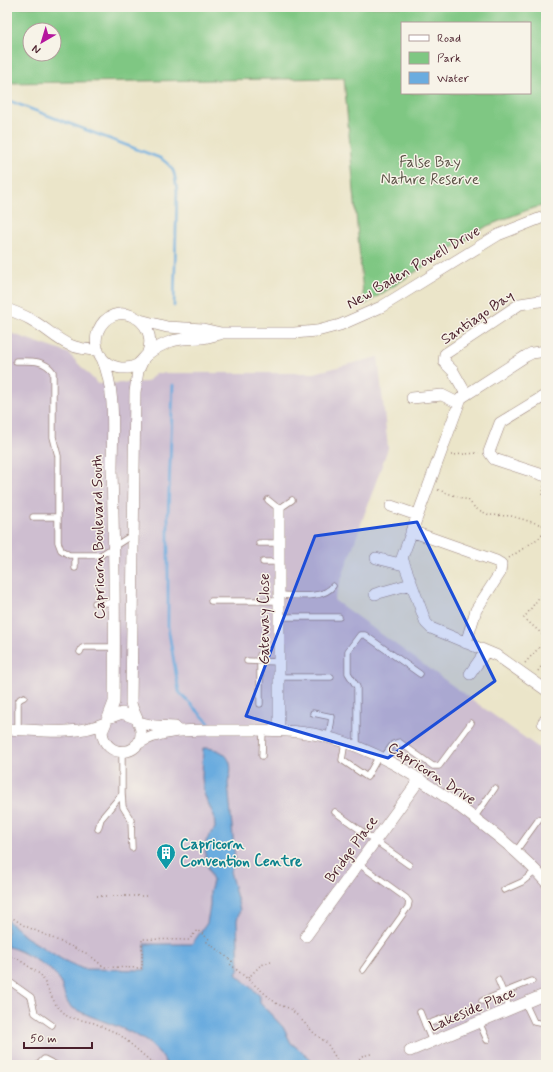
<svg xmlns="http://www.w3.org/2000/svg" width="553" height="1072" viewBox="0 0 553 1072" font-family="Mynerve,sans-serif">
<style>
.industrial{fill:#cebed0}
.green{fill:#7fc783;stroke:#647357;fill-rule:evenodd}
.water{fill:#6bacdf;stroke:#5a6685}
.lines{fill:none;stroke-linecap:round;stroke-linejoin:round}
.stream{stroke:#6bacdf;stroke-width:2.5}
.lane-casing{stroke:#9a827a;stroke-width:7}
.street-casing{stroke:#9a827a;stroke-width:12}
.path{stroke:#9a827a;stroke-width:1.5;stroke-dasharray:1 3;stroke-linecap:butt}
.lane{stroke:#fff;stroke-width:5.5}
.street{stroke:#fff;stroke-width:11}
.marked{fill:#1d4ed8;fill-opacity:0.2;stroke:#1d4ed8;stroke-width:3;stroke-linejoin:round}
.labels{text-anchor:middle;stroke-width:3;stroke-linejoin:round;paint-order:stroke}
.park-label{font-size:15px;fill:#5a5145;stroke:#f7f3e8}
.street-label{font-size:15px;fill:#4a1f2b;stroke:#f7f3e8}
.culture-label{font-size:15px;font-weight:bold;fill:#0d838f;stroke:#f7f3e8;text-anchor:start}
</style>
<rect width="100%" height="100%" fill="#f7f3e8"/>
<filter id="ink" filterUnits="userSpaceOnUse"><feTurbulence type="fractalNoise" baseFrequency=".025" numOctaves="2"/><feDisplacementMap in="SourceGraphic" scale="8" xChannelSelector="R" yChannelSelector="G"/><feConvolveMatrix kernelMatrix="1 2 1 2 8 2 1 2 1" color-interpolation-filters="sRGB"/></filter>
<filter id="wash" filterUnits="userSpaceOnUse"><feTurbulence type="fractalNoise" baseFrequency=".012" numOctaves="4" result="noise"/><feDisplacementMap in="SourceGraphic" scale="16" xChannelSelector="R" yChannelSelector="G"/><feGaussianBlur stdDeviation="0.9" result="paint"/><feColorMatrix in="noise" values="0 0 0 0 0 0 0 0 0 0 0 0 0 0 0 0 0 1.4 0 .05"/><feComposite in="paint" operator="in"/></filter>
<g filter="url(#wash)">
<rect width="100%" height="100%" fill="#ebe5c9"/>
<path class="industrial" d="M 7,332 L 68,353 L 98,384 L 147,382 L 156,373 L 314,373 L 378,357 L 388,448 L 334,600 L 546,753 L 546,1065 L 7,1065 Z"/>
<path class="green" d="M 7,7 L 546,7 L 546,205 L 530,209 L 487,226 L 364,305 L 344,78 L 7,83 ZM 402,23 L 530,23 L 530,93 L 402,93 ZM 30,30 L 54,30 L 54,54 L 30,54 Z"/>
<path class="water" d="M 203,748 C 226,748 236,761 228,783 L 235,859 L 233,867 L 230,871 L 240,910 L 237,920 L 239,969 L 236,974 L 260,996 L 260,1003 L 283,1027 L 291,1043 L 310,1058 L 313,1065 L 167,1065 C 151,1030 100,1024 71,1007 C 63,999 64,986 57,976 C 51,968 17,947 7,947 L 7,920 L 26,937 L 63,960 L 83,969 L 145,970 L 145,944 L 192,944 L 207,923 L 210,905 L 210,892 L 213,881 L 205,858 L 206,841 L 215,828 L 214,816 L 204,794 L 202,778 Z"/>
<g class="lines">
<path class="stream" d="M 7,100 L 160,158 C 176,168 175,175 177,192 L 174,306
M 173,385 L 168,516 L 168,627 L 179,692 L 209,723"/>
</g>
</g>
<g filter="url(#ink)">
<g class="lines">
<g class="lane-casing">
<path id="lane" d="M 16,361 C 30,361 44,359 53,372 L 53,437 L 58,456 L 58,542 L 61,550 L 69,555 L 101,555 L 132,535
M 268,500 L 279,509 L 292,500
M 33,517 L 58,517
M 259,543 L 279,543
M 75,555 L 75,568
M 263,562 L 279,562
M 279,595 C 294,595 323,600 333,586
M 211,601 L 279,601
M 95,603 L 114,603
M 279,617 L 339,617
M 80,652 L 82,648 L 85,647 L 114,647
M 247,661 L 279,662
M 279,677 L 331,677
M 260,704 L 260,655
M 313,713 L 332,717 L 329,737
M 18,729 L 18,702 L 20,699 L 24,697
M 345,742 L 342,760 L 367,777 L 379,756
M 357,746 L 357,687 L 348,673 L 348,651 L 360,635 L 365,635 L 420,674
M 122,752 L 122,794 L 123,807 L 131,820 L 132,848
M 262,756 L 263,730
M 383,758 L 393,744 L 399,742 L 433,766 L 439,766 L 471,723
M 335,812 L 409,865
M 474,818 L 495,788
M 98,829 L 101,819 L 122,794
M 516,851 L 539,819
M 359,864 L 406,898 L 409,902 L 408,907 L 363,970
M 504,890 L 522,882 L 536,871
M 7,980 L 31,997 L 35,1013 L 52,1025
M 498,980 L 510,1009
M 482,1001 L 532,981
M 525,1003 L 534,1022 L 539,1023
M 420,1012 L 432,1042
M 479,1022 L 487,1040
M 425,1025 L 446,1017
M 38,1065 L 44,1059 L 56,1065"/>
</g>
<g class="street-casing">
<path id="street" d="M 7,309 C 15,312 23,315 30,319 C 58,335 61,349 98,350
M 140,320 L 167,327 L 203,329 L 221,333 L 294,333 L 317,331 L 340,325 L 381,307 L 498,235 L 546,216
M 546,351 L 532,353 L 526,356 L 461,398 L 402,558 L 426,623 L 431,628 L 498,656 L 546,690
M 147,355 C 162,318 112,297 98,331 C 95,339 96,349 101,357 C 109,368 125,371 137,365 C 141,362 144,357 148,354 C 154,349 164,344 172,341 C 182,338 192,339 202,338 C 208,338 214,335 220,334
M 101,356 C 117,391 112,433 112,470 C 114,547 115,625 114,702 L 108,718
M 466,394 L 453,371 L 444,362 L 445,354 L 520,304 L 546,300
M 546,395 L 500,423 L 489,452 L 494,459 L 546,476
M 412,398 L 442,395 L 458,403
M 391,506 L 417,515
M 411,531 L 496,561 L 501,564 L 500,573 L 476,610 L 466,643
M 376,558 L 404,565
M 375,594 L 411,584
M 470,674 L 486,651
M 135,718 L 122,713 L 108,718 L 102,732 C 105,759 142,757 141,732 C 141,723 133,713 131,703 L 135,392 L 138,371 L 143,360
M 138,722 L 155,726 L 175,727
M 543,723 L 546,719
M 7,729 C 38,730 76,736 105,723
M 279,730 L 279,509
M 136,745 C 161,728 195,730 224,730 C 257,730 291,729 323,736 C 374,748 415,775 457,805 C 489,829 520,852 546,882
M 306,936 L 420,779
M 410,1051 L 546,994"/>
</g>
<path class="path" d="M 451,455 L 479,453
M 544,486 L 543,495 L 546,504
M 438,490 L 468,500 L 475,508 L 489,515 L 511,516 L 546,526
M 541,535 L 546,541
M 509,558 L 546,533
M 525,663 L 544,642 L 542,634 L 524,618 L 546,588
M 538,671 L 546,660
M 97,896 L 148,896
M 7,914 L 23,925 L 88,954 L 104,967 L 142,968 L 142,939 L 189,940 L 197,930 L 209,939 L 207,942 L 232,961 L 230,964 L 277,1004 L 291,1009 L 315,1034 L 327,1043 L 340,1065
M 7,955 L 18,959 L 41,975 L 56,1005 L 68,1017 L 94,1023 L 119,1034 L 155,1065
M 248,978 L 261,965 L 271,962
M 354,1065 L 362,1056 L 371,1054"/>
<use href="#lane" class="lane"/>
<use href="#street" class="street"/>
</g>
</g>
<path class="marked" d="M 417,522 L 495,681 L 388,758 L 246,716 L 315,536 Z"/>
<defs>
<g id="building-pin" transform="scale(1)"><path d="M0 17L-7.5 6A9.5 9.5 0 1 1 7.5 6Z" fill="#0f9aa8" stroke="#f7f3e8"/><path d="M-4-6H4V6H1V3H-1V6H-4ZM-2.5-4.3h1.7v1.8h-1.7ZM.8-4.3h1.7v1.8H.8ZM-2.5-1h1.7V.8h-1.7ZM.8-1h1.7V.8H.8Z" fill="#fff"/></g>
</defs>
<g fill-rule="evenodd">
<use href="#building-pin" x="166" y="853"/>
</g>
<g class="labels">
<g class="park-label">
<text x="430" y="167">False Bay<tspan x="430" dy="17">Nature Reserve</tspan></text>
</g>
<g class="street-label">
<text transform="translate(413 267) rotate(-30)" y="5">New Baden Powell Drive</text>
<text transform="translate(477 317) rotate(-34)" y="5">Santiago Bay</text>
<text transform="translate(98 537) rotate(-91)" y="5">Capricorn Boulevard South</text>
<text transform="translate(264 619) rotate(-90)" y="5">Gateway Close</text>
<text transform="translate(432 773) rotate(33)" y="5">Capricorn Drive</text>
<text transform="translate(351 849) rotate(-54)" y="5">Bridge Place</text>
<text transform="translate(472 1009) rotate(-23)" y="5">Lakeside Place</text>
</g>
<g class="culture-label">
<text x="180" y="849">Capricorn<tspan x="180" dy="17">Convention Centre</tspan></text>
</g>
</g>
<rect width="553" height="1072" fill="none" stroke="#f7f3e8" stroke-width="24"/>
<rect x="401" y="22" width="130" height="72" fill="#f7f3e8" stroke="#b29e9c"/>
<rect x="409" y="35" width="20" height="6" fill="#ffffff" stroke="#b29e9c"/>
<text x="437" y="42" font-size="12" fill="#4a1f2b">Road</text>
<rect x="409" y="52" width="20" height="12" fill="#7fc783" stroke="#b29e9c"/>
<text x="437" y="62" font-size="12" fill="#4a1f2b">Park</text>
<rect x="409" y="72" width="20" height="12" fill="#6bacdf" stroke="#b29e9c"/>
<text x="437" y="82" font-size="12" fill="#4a1f2b">Water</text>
<g transform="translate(42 42) rotate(218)"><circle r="19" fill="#f7f3e8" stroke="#b29e9c"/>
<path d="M0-3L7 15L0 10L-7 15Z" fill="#b5179e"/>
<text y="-6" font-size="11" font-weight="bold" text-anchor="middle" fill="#4a1f2b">N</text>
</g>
<path d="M24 1042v6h68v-6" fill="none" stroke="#4a1f2b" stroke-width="2"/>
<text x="30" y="1042" font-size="12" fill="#4a1f2b" stroke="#f7f3e8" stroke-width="3" paint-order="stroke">50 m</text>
</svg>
